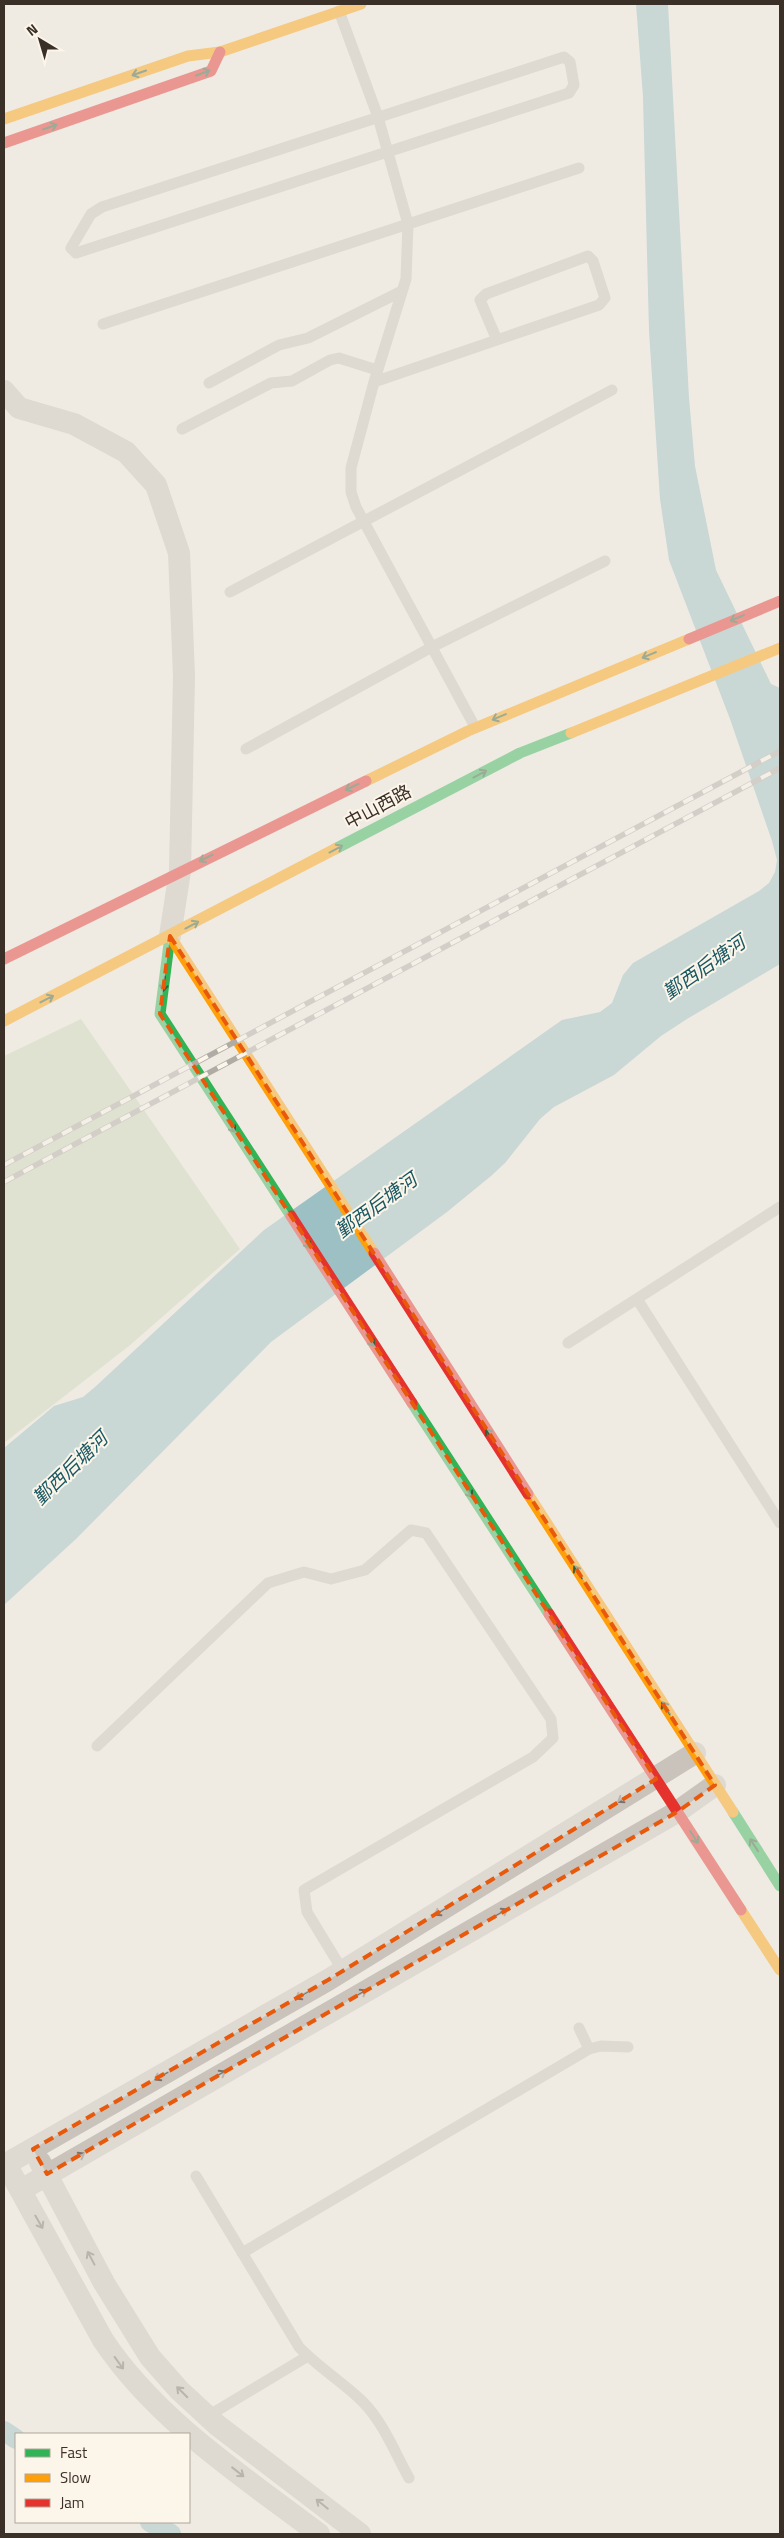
<svg xmlns="http://www.w3.org/2000/svg" width="784" height="2538" viewBox="0 0 784 2538" font-family="'Titillium Web','Noto Sans SC',sans-serif">
<style>
.green{fill:#cfd7bb}
.water{fill:#9cc0c4}
.lines{fill:none;stroke-linecap:round;stroke-linejoin:round}
.canal{stroke:#9cc0c4;stroke-width:20}
.lane{stroke:#c9c3bb;stroke-width:11}
.street{stroke:#c9c3bb;stroke-width:22}
.fast{stroke:#30b455;stroke-width:11}
.slow{stroke:#ff9f0a;stroke-width:11}
.jam{stroke:#e5322d;stroke-width:11}
.rail-casing{stroke:#b1aba5;stroke-width:5.5}
.rail{stroke:#fcf5ea;stroke-width:4;stroke-dasharray:11;stroke-linecap:butt}
.oneway{stroke:#375e38}
.oneway2{stroke:#7b726a}
.marked{fill:none;stroke:#e8590c;stroke-width:4;stroke-dasharray:10 6;stroke-linejoin:round}
.labels{text-anchor:middle;stroke-width:4;stroke-linejoin:round;paint-order:stroke}
.street-label{font-size:18px;fill:#3b3028;stroke:#fcf5ea}
.water-label{font-size:19px;font-style:italic;fill:#195762;stroke:#fcf5ea}
</style>
<rect width="100%" height="100%" fill="#efebe3"/>
<path class="green" d="M 81,1019 L 240,1249 L 129,1346 L 4,1443 L 4,1056 Z"/>
<path class="water" d="M 636,4 L 668,4 L 689,398 L 695,466 L 716,570 L 771,684 L 780,688 L 780,964 L 687,1019 L 661,1036 L 614,1075 L 554,1107 L 540,1119 L 505,1163 L 491,1176 L 447,1212 L 271,1342 L 76,1539 L 4,1605 L 4,1448 L 54,1406 L 83,1397 L 95,1387 L 264,1230 L 562,1020 L 600,1012 L 612,1003 L 623,975 L 633,963 L 759,891 L 769,883 L 775,872 L 777,860 L 772,841 L 730,719 L 669,560 L 660,499 L 649,331 L 643,97 Z"/>
<g class="lines">
<path class="canal" d="M 4,2431 L 16,2439
M 150,2522 L 171,2534"/>
<path class="lane" d="M 339,11 L 378,117 L 408,224 L 406,279 L 374,382 L 351,468 L 351,492 L 356,507 L 475,727
M 564,57 L 570,62 L 574,85 L 569,93 L 76,253 L 71,248 L 91,214 L 102,207 Z
M 103,324 L 579,168
M 374,382 L 599,305 L 605,298 L 593,261 L 588,256 L 486,294 L 480,300 L 497,340
M 209,383 L 279,345 L 308,338 L 402,291
M 182,429 L 271,383 L 292,381 L 330,360 L 339,358 L 377,370
M 230,592 L 612,390
M 246,749 L 432,647 L 605,561
M 637,1299 L 780,1523
M 568,1343 L 780,1207
M 97,1746 L 268,1583 L 304,1572 L 331,1579 L 365,1570 L 411,1530 L 426,1533 L 551,1719 L 553,1738 L 533,1757 L 304,1890 L 307,1912 L 343,1971
M 579,2028 L 589,2049
M 196,2176 L 299,2347 C 319,2368 343,2382 363,2402 C 383,2422 395,2453 409,2478
M 242,2253 L 589,2049 L 601,2046 L 628,2047
M 208,2416 L 308,2356"/>
<path class="street" d="M 4,391 L 19,408 L 74,424 L 126,452 L 156,485 L 179,553 L 184,676 L 180,871 L 170,936
M 40,2162 L 104,2283 L 150,2357 L 179,2390 L 217,2425 L 360,2534
M 21,2190 L 677,1812 L 715,1785
M 319,2534 C 243,2476 157,2421 103,2340 L 6,2164 L 328,1980 L 695,1753"/>
<path class="fast" d="M 335,849 L 520,753 L 571,733
M 170,936 L 160,1014 L 291,1216
M 412,1403 L 549,1614
M 733,1812 L 780,1886"/>
<path class="slow" d="M 4,119 L 188,56 L 220,52 L 361,4
M 571,733 L 780,648
M 366,781 L 468,731 L 689,639
M 170,936 L 374,1253
M 4,1021 L 335,849
M 528,1494 L 733,1812
M 741,1910 L 780,1970"/>
<path class="jam" d="M 4,143 L 211,71 L 220,52
M 689,639 L 780,601
M 4,959 L 366,781
M 291,1216 L 412,1403
M 374,1253 L 528,1494
M 549,1614 L 741,1910"/>
<g class="rail-casing">
<path id="rail" d="M 4,1165 L 780,751
M 4,1182 L 780,768"/>
</g>
<use href="#rail" class="rail"/>
</g>
<defs><path id="oneway-shaft" d="M-6 0H5M1.5-3L5.5 0L1.5 3" fill="none" stroke-width="1.6" stroke-linecap="round" stroke-linejoin="round" transform="scale(1.25)"/></defs>
<g class="oneway">
<use href="#oneway-shaft" transform="translate(139 73) rotate(161)"/>
<use href="#oneway-shaft" transform="translate(203 73) rotate(-21)"/>
<use href="#oneway-shaft" transform="translate(50 127) rotate(-19)"/>
<use href="#oneway-shaft" transform="translate(737 618) rotate(157)"/>
<use href="#oneway-shaft" transform="translate(649 655) rotate(157)"/>
<use href="#oneway-shaft" transform="translate(499 717) rotate(157)"/>
<use href="#oneway-shaft" transform="translate(480 774) rotate(-28)"/>
<use href="#oneway-shaft" transform="translate(352 787) rotate(154)"/>
<use href="#oneway-shaft" transform="translate(336 849) rotate(-28)"/>
<use href="#oneway-shaft" transform="translate(206 858) rotate(154)"/>
<use href="#oneway-shaft" transform="translate(192 925) rotate(-28)"/>
<use href="#oneway-shaft" transform="translate(164 984) rotate(97)"/>
<use href="#oneway-shaft" transform="translate(47 999) rotate(-27)"/>
<use href="#oneway-shaft" transform="translate(231 1126) rotate(57)"/>
<use href="#oneway-shaft" transform="translate(306 1242) rotate(57)"/>
<use href="#oneway-shaft" transform="translate(370 1340) rotate(57)"/>
<use href="#oneway-shaft" transform="translate(490 1435) rotate(-123)"/>
<use href="#oneway-shaft" transform="translate(468 1491) rotate(57)"/>
<use href="#oneway-shaft" transform="translate(578 1572) rotate(-123)"/>
<use href="#oneway-shaft" transform="translate(557 1627) rotate(57)"/>
<use href="#oneway-shaft" transform="translate(666 1708) rotate(-123)"/>
<use href="#oneway-shaft" transform="translate(694 1837) rotate(57)"/>
<use href="#oneway-shaft" transform="translate(754 1845) rotate(-123)"/>
</g>
<g class="oneway2">
<use href="#oneway-shaft" transform="translate(624 1798) rotate(148)"/>
<use href="#oneway-shaft" transform="translate(441 1911) rotate(148)"/>
<use href="#oneway-shaft" transform="translate(501 1913) rotate(-30)"/>
<use href="#oneway-shaft" transform="translate(360 1994) rotate(-30)"/>
<use href="#oneway-shaft" transform="translate(302 1995) rotate(150)"/>
<use href="#oneway-shaft" transform="translate(219 2075) rotate(-30)"/>
<use href="#oneway-shaft" transform="translate(161 2076) rotate(150)"/>
<use href="#oneway-shaft" transform="translate(78 2157) rotate(-30)"/>
<use href="#oneway-shaft" transform="translate(39 2222) rotate(60)"/>
<use href="#oneway-shaft" transform="translate(91 2258) rotate(-118)"/>
<use href="#oneway-shaft" transform="translate(119 2363) rotate(54)"/>
<use href="#oneway-shaft" transform="translate(182 2392) rotate(-135)"/>
<use href="#oneway-shaft" transform="translate(238 2472) rotate(38)"/>
<use href="#oneway-shaft" transform="translate(322 2504) rotate(-141)"/>
</g>
<path d="M0 0H784V2538H0ZM 170,936 L 715,1785 L 677,1812 L 47,2174 L 33,2149 L 328,1980 L 656,1779 L 160,1014 Z" fill="#efebe3" fill-opacity=".55" fill-rule="evenodd"/>
<path class="marked" d="M 170,936 L 715,1785 L 677,1812 L 47,2174 L 33,2149 L 328,1980 L 656,1779 L 160,1014 Z"/>
<g class="labels">
<g class="street-label">
<text transform="translate(378 807) rotate(-28)" y="6">中山西路</text>
</g>
<g class="water-label">
<text transform="translate(704 967) rotate(-35)" y="7">鄞西后塘河</text>
<text transform="translate(376 1205) rotate(-36)" y="7">鄞西后塘河</text>
<text transform="translate(70 1468) rotate(-44)" y="7">鄞西后塘河</text>
</g>
</g>
<rect width="784" height="2538" fill="none" stroke="#3b3028" stroke-width="10"/>
<rect x="15" y="2433" width="175" height="90" fill="#fcf5ea" stroke="#afa69c"/>
<rect x="25" y="2449" width="25" height="8" fill="#30b455" stroke="#afa69c"/>
<text x="60" y="2458" font-size="15" fill="#3b3028">Fast</text>
<rect x="25" y="2474" width="25" height="8" fill="#ff9f0a" stroke="#afa69c"/>
<text x="60" y="2483" font-size="15" fill="#3b3028">Slow</text>
<rect x="25" y="2499" width="25" height="8" fill="#e5322d" stroke="#afa69c"/>
<text x="60" y="2508" font-size="15" fill="#3b3028">Jam</text>
<g transform="translate(40 40) rotate(322)" stroke="#fcf5ea" stroke-width="4" paint-order="stroke">
<path d="M0-4L9 19L0 12L-9 19Z" fill="#3b3028"/>
<text y="-8" font-size="14" font-weight="bold" text-anchor="middle" fill="#3b3028">N</text>
</g>
</svg>
